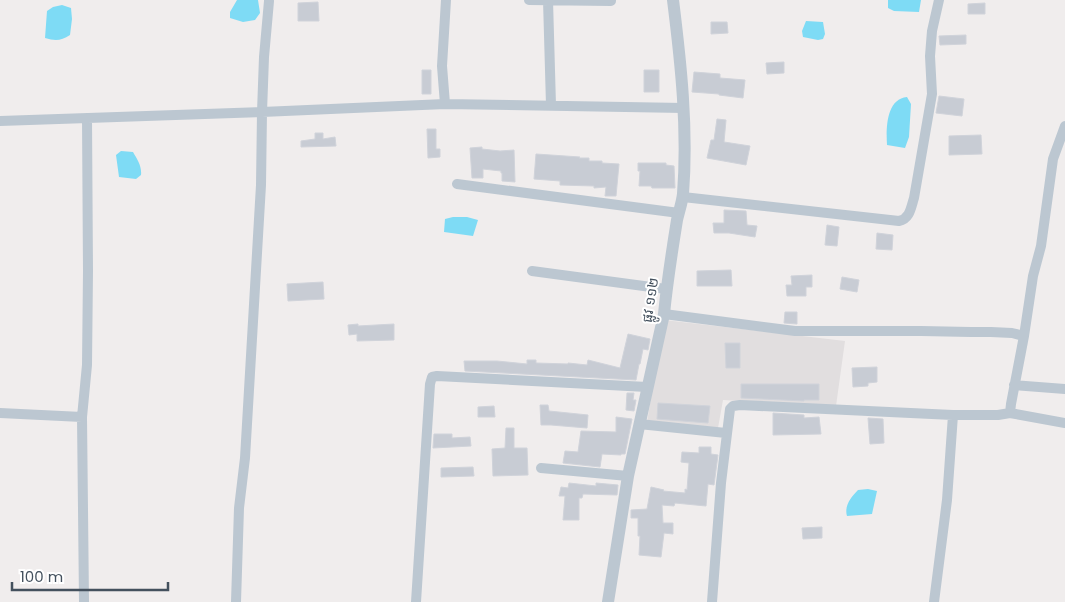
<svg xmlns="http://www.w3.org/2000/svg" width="1065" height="602" viewBox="0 0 1065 602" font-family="Poppins,'Noto Sans Khmer',sans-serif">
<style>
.education{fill:#e1dedf}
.water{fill:#7edbf5}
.building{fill:#c8ccd4;stroke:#d0d3da}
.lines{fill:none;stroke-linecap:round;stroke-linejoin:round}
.minor{stroke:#bcc7d1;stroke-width:10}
.tertiary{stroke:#bcc7d1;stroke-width:12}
.labels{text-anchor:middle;stroke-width:4;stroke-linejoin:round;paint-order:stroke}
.street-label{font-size:14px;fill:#43505d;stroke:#fff}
</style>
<rect width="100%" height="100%" fill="#f0eded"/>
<path class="education" d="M 664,320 L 845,341 L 836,406 L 723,400 L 718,428 L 647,422 Z"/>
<path class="water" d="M 237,0 L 258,0 L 260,13 L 255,20 L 243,22 L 230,18 L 230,12 Z
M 888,0 L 921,0 L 919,12 L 894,11 L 888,8 Z
M 62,5 L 71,8 L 72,19 L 70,35 C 61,41 55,41 45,38 L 47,11 L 53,7 Z
M 806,21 L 823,22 L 825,34 L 823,39 L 818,40 L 803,37 L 802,31 Z
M 907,97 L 911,104 L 909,137 L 905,148 L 887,145 C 886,129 886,99 907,97 Z
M 121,151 L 133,152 C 137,159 142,166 141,175 L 136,179 L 119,177 L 116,155 Z
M 453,217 L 467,217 L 478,220 L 473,236 L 444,232 L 445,219 Z
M 868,489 L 877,491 L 872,514 L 847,516 C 844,506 851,497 858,490 Z"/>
<path class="building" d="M 318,2 L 319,21 L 298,21 L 298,3 Z
M 985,3 L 985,14 L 968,14 L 968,4 Z
M 711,22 L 727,22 L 728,33 L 711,34 Z
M 966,35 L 966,44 L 940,45 L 939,36 Z
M 784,62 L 784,73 L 767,74 L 766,63 Z
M 422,70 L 431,70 L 431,94 L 422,94 Z
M 644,70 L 659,70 L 659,92 L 644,92 Z
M 694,72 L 720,74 L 720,78 L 745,80 L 743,98 L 719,95 L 719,94 L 692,92 Z
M 939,96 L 964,99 L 962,116 L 936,113 Z
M 717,119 L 726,120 L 724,142 L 750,146 L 746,165 L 707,158 L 711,140 L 714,140 Z
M 427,129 L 436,129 L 436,149 L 440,149 L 440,157 L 428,158 Z
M 315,133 L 323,133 L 323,139 L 335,137 L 336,146 L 301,147 L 301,141 L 315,139 Z
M 981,135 L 982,154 L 949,155 L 949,136 Z
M 482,147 L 482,149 L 500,151 L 514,150 L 515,182 L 502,181 L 502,173 L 501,173 L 501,171 L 483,169 L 483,178 L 472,178 L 470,148 Z
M 536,154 L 580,157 L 579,158 L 589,158 L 589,161 L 602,161 L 602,163 L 619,164 L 616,196 L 605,196 L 606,187 L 594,188 L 594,186 L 560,185 L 560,181 L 534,179 Z
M 638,163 L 666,163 L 666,165 L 674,166 L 675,188 L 652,188 L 651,186 L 639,186 L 640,171 L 638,171 Z
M 724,210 L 746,211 L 747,225 L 757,226 L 755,237 L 729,233 L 714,233 L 713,223 L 724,223 Z
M 827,225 L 839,227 L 837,246 L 825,245 Z
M 877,233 L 893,235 L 892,250 L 876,249 Z
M 731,270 L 732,286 L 697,286 L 697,271 Z
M 812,275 L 812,287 L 806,287 L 806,296 L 787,296 L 786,285 L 792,285 L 791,276 Z
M 842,277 L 859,280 L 857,292 L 840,289 Z
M 323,282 L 324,299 L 288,301 L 287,284 Z
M 785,312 L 797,312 L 797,324 L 784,323 Z
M 358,324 L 358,326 L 394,324 L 394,340 L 357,341 L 357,334 L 349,335 L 348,325 Z
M 628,334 L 650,339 L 648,350 L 643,349 L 640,364 L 639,364 L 636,380 L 465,371 L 464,361 L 497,361 L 527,364 L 527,360 L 536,360 L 536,363 L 568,364 L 568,363 L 587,365 L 588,360 L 620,368 Z
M 725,343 L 740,343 L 740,368 L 726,368 Z
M 877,367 L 877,382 L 868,383 L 868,386 L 853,387 L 852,368 Z
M 741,384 L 819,384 L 819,400 L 804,400 L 804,401 L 741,398 Z
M 627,393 L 634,393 L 633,400 L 636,400 L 634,411 L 626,410 Z
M 658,403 L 710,406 L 708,423 L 657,419 Z
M 540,405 L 548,405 L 549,411 L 588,415 L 587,428 L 551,425 L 541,425 Z
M 494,406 L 495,417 L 478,417 L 478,407 Z
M 773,413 L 804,415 L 804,418 L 819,417 L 821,434 L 773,435 Z
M 616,417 L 632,419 L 625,454 L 621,454 L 621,455 L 602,454 L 600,467 L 563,463 L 565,451 L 578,452 L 581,431 L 616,432 Z
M 868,418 L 883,419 L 884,443 L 870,444 Z
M 506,428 L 514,428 L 514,448 L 527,448 L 528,475 L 493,476 L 492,449 L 505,448 Z
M 434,434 L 452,434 L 452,438 L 470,437 L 471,446 L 433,448 Z
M 699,447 L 711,447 L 711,454 L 718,455 L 714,485 L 708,484 L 706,506 L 675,503 L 674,506 L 662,505 L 663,523 L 673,523 L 673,534 L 664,533 L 661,557 L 639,555 L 640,536 L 638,536 L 638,518 L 631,518 L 631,510 L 647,509 L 651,487 L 664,490 L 663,491 L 685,493 L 685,489 L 687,490 L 689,463 L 681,462 L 682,452 L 699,453 Z
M 473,467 L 474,476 L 441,477 L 441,468 Z
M 569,483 L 596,486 L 596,483 L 618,485 L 617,495 L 583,494 L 582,498 L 579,498 L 579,520 L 563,520 L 565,496 L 559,496 L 561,487 L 568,488 Z
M 822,527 L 822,538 L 803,539 L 802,528 Z"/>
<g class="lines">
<path class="minor" d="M 529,0 L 611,1 L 611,0
M 548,0 L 551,105
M 445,104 L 442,66 L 446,0
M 0,121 L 262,112 L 445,104 L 684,108
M 457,184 L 679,213
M 683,197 L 899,221 C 910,219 911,207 914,198 L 932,94 L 930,56 L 932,31 L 939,0
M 532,271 L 666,289
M 664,314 L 795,331 L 921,331 L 971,332 L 991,332 L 1012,333 L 1024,336
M 1014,385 L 1065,389
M 0,413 L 82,417
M 1010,413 L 1011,404 L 1024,336 L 1033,276 L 1041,246 L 1053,159 L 1065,126
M 639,424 L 726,433
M 541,468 L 628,476
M 84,602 L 82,417 L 87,365 L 88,271 L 87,118
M 236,602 L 239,508 L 245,458 L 261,185 L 262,112 L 264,57 L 269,1
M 416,602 L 430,384 L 432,377 L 437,376 L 647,387
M 712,602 L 721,483 L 730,409 L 733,406 L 740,405 L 953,415 L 998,415 L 1010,413 L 1065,423
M 934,602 L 947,500 L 953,415"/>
<path class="tertiary" d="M 608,602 L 628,476 L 664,314 C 667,283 672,251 677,220 C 679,211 682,203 683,194 C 688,129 681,64 673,0"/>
</g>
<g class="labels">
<g class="street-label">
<text transform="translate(650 300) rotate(-81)" y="5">ផ្លូវ ១១២</text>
</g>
</g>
<path d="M12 582v8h156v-8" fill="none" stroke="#43505d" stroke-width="2.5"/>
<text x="20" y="582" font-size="15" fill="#43505d" stroke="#ffffff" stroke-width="4" paint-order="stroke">100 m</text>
</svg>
